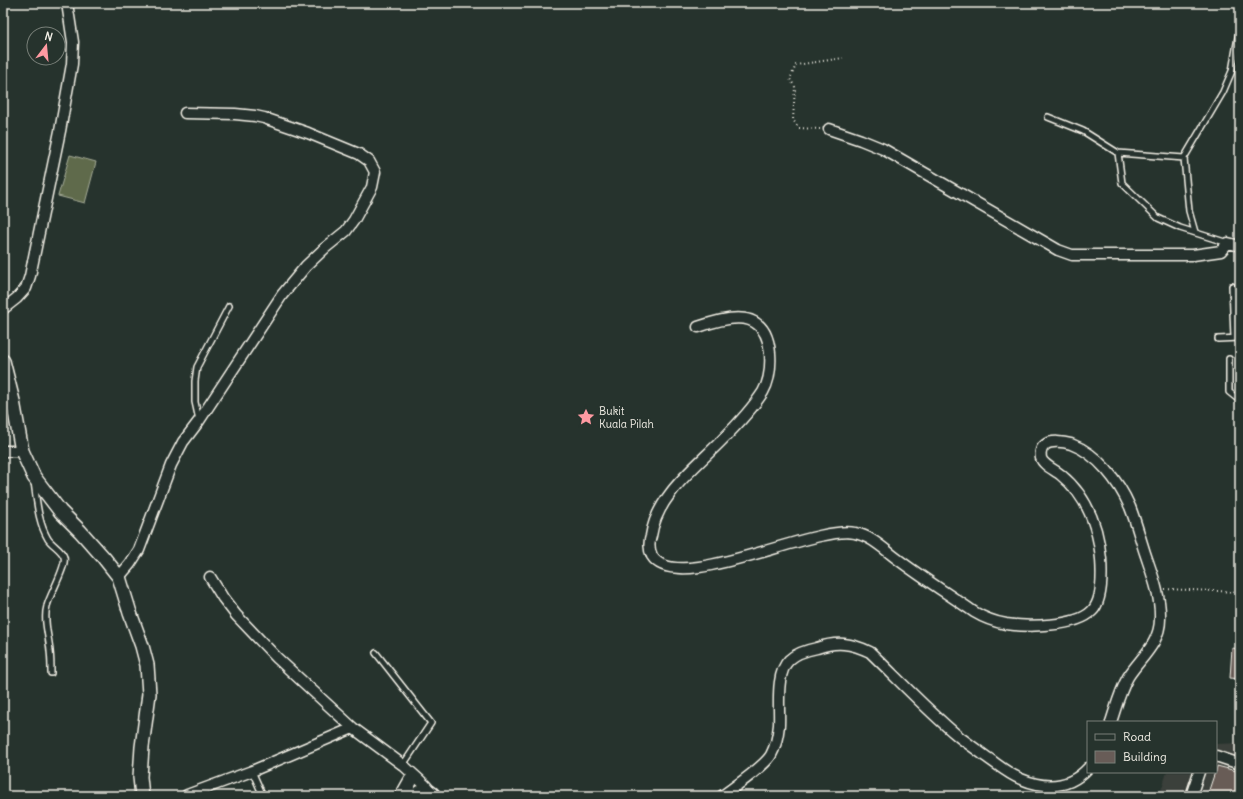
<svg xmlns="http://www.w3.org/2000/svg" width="1243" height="799" viewBox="0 0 1243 799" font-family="Delius,sans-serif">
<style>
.built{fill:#3a3f3a}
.green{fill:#5e6b4c;stroke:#a9ae9a}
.building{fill:#685c57;stroke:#f4f1e8}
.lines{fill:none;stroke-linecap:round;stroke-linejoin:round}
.service-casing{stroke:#f4f1e8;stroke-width:8}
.minor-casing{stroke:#f4f1e8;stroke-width:13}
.tertiary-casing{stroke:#f4f1e8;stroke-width:16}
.path{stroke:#f4f1e8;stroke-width:2;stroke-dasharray:1 3;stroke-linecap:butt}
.service{stroke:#26332d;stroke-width:5}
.minor{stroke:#26332d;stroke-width:10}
.tertiary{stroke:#26332d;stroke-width:13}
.labels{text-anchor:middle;stroke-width:3;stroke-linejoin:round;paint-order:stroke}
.poi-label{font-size:11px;fill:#f4f1e8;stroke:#26332d;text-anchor:start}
</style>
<rect width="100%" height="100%" fill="#26332d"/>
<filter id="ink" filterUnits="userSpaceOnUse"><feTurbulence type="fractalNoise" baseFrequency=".025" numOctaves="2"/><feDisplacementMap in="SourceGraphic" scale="8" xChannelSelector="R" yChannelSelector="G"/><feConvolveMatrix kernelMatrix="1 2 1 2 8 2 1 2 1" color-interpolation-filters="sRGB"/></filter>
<g filter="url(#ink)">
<path class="built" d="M 1240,743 L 1240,796 L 1163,796 L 1160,794 L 1167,772 L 1216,772 L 1216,744 Z"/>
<path class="green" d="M 70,155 L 96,162 L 85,203 L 58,196 Z"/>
<path class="building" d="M 1232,648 L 1240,649 L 1240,679 L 1230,678 Z
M 1217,766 L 1240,772 L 1240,784 L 1236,796 L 1207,796 L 1215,772 L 1216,772 Z"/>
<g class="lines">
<g class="service-casing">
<path id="service" d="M 1048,117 L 1083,131 L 1118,153 L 1122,183 L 1158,218 L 1180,228 L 1228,243
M 1118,153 L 1184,158
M 1195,232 L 1189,211 L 1184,158 L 1223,92 L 1232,71 L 1240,26
M 1232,286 L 1234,338
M 1218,339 L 1240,338
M 1229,359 L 1229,392 L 1239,400 L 1240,400
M 199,420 L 195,402 L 195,381 L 197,367 L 229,306
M 34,482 C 37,502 38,522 48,539 C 52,545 62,550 64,557 C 67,566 50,594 47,606 C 43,620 49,637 50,651 C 51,659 51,666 51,673
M 376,653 L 431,723 L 403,765
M 252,771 L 263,796"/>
</g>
<g class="minor-casing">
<path id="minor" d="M 829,129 L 861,140 L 883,149 L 1058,250 L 1072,255 L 1193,255 L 1221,251 L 1228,243 L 1240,246
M 3,309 L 17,298 L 26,288 L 30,276 L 60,131 L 72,64 L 73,42 L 67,3
M 698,327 C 729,316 766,307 770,353 C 771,367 770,380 763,392 C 752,409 737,425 723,439 C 696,467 657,495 651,536 C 649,542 649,550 652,556 C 676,596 815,524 855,533 C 871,536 884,549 896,558 C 921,577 948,594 974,612 C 984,618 995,622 1006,624 C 1027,627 1076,627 1092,611 C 1103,600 1102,573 1101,559 C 1098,526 1087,496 1061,475 C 1055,470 1043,465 1041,458 C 1040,453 1041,448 1045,445 C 1051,440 1064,442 1071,444 C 1098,454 1119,482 1130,507 C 1136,522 1140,538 1145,553 C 1152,574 1161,596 1160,619 C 1160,644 1140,658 1128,677 C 1120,691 1116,707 1111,722
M 3,451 L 22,451
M 119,577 L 130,564 L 139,550 L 171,465 L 183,442 L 199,421 L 282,295 L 306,266 L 325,248 L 346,231 L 354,220 L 372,187 L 375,172 L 369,161 L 359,154 L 308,133 L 264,118 L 255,116 L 235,114 L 185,113
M 210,577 L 223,598 L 236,615 L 277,658 L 353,728 L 403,765 L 425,785 L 431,792
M 1216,756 L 1240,764
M 187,795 L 252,771 L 353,728
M 722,796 C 734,787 764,767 771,755 C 776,746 778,735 779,725 C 780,707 775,674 789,660 C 796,653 807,650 817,648 C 837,641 851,643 870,652 C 899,680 927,710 958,736 C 967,743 976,749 985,756 C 997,764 1008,774 1021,779 C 1045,789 1069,789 1088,768
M 1191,796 L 1199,772"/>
</g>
<g class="tertiary-casing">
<path id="tertiary" d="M 3,361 L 13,401 L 22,451 L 34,477 L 60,511 L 80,531 L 104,558 L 119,577 L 130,613 L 142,646 L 147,665 L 149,694 L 142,747 L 140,777 L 142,796
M 402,796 L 411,780
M 415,796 C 421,790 429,789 434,796"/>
</g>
<path class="path" d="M 820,129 L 799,128 L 793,120 L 795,87 L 790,79 L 796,65 L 843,58
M 1165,589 L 1240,592"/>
<use href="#service" class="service"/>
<use href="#minor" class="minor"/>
<use href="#tertiary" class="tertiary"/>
</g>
</g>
<defs>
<g id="sight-bare" transform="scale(1.38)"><path d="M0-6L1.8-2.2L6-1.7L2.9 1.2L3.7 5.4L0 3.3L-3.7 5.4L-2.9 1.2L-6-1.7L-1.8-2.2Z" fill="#ff9aa2" stroke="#26332d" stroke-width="2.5" paint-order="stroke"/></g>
</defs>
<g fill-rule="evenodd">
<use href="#sight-bare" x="586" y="417"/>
</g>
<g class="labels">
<g class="poi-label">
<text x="599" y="415">Bukit<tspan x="599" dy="13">Kuala Pilah</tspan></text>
</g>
</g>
<rect width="1243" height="799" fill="none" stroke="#26332d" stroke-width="16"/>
<rect x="8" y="8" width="1227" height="783" fill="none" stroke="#f4f1e8" stroke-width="1.5" filter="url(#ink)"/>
<rect x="1087" y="721" width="130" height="52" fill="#26332d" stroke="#787f78"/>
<rect x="1095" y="734" width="20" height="6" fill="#26332d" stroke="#787f78"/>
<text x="1123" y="741" font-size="12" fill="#f4f1e8">Road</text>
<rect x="1095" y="751" width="20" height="12" fill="#685c57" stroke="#787f78"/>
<text x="1123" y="761" font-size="12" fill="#f4f1e8">Building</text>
<g transform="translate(46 46) rotate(16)"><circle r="19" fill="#26332d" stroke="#787f78"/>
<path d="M0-3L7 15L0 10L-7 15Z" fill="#ff9aa2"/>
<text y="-6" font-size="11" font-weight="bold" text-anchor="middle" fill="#f4f1e8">N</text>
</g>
</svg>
